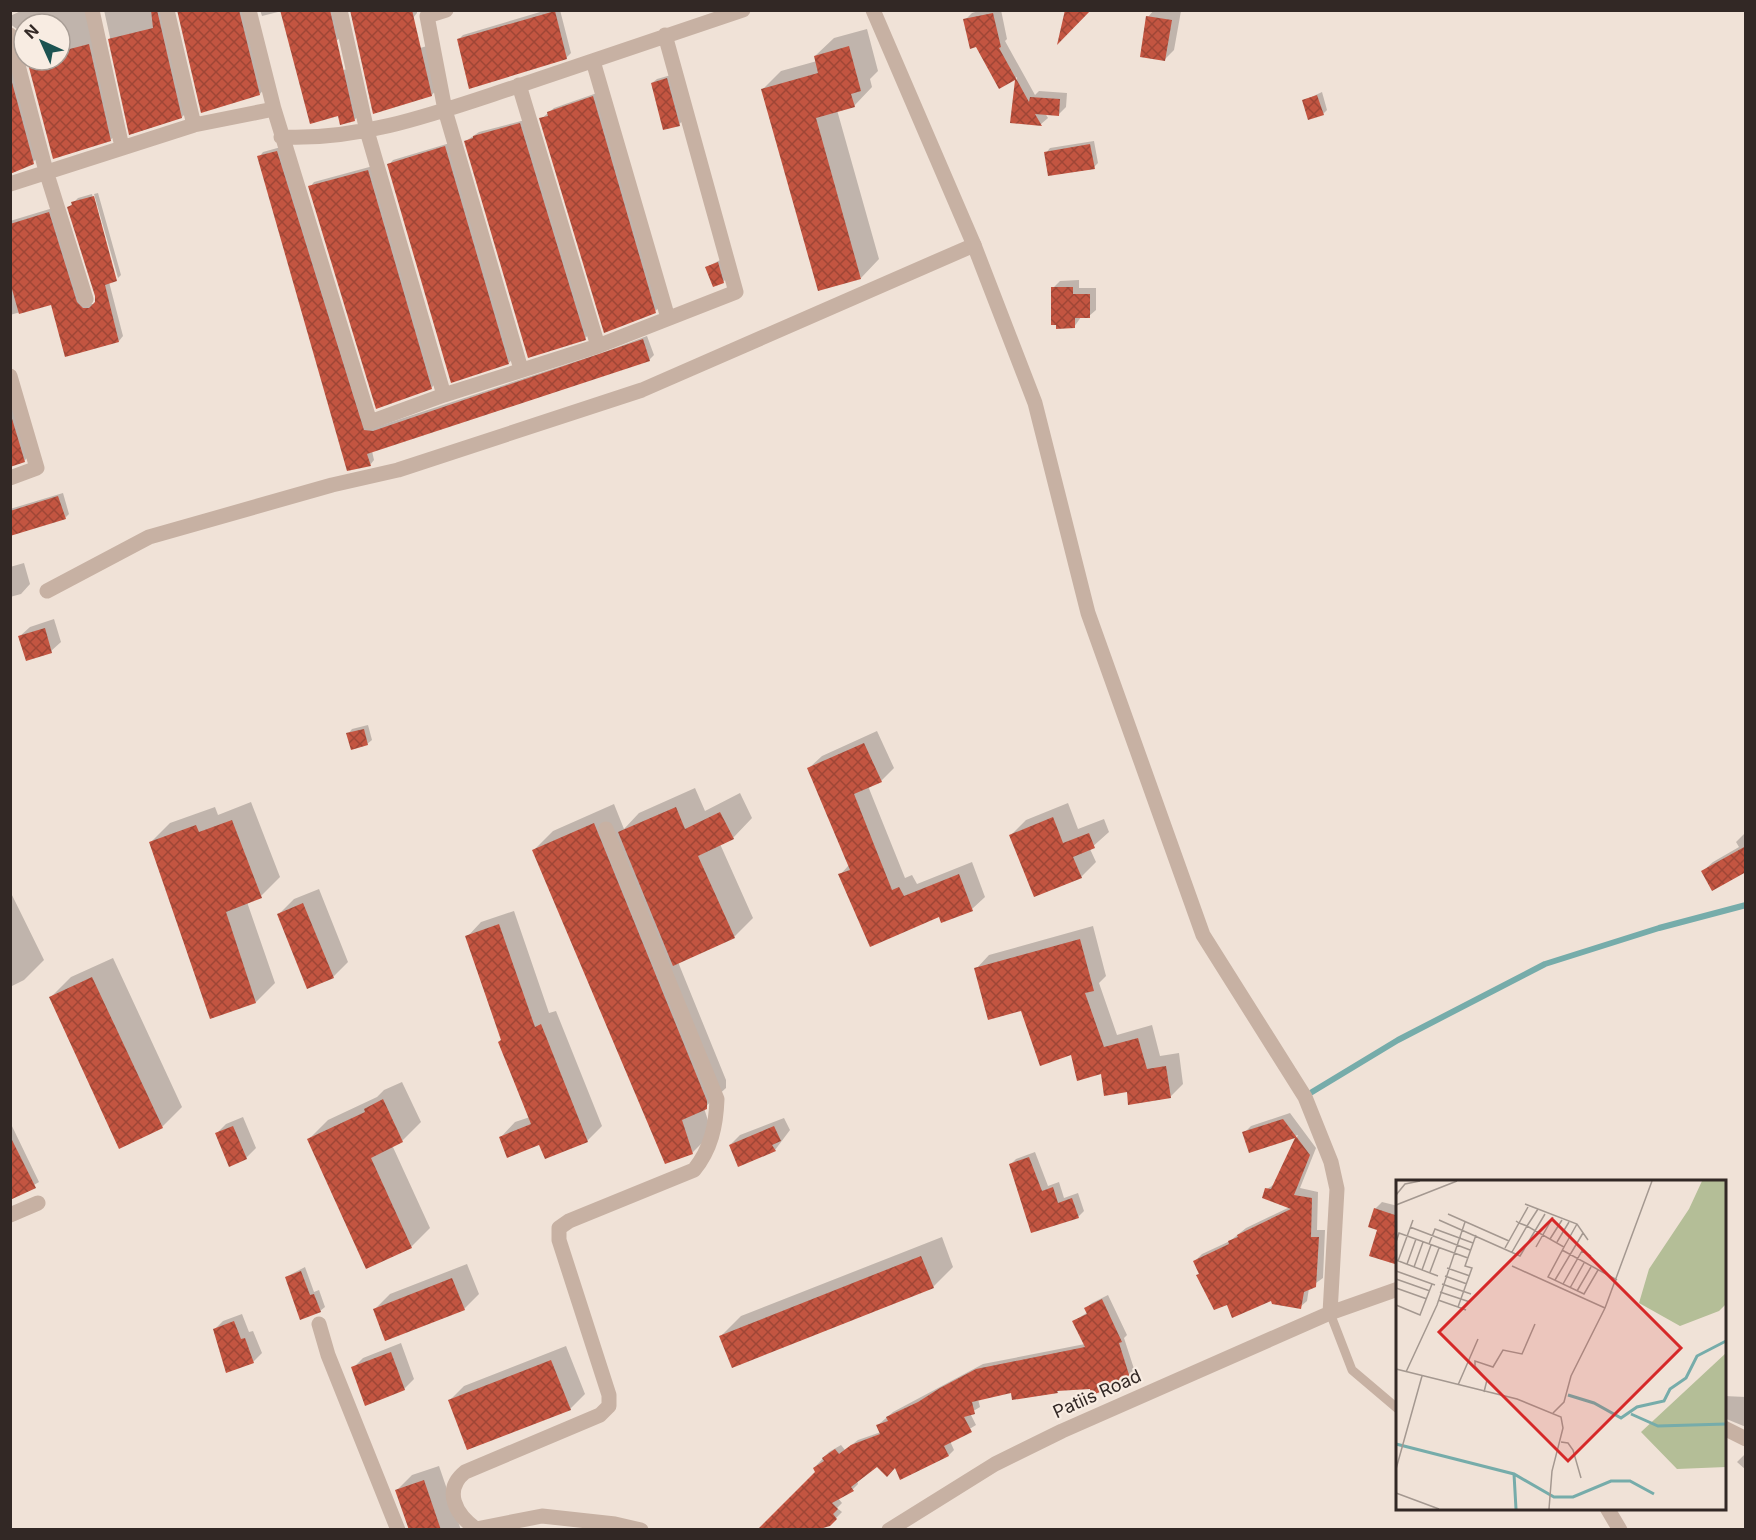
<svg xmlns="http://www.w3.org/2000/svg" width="1756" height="1540" viewBox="0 0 1756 1540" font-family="Inter,sans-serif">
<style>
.shadow{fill:#0003}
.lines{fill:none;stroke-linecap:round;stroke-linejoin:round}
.stream{stroke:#76acaa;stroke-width:6}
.building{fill:url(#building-cross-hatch)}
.service{stroke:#c7b1a3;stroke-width:9}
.minor{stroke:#c7b1a3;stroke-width:15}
.tertiary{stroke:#c7b1a3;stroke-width:15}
.labels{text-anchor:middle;stroke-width:4.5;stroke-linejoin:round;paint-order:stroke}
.street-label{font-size:18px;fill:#322825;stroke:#f8ece2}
.inset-river{fill:none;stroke:#76acaa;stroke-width:3}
.inset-road{fill:none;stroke:#a49890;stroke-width:1.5}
.view{fill:#d62828;fill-opacity:0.15;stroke:#d62828;stroke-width:3}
.inset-edge{fill:none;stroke:#322825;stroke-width:3}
</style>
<defs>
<pattern id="building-cross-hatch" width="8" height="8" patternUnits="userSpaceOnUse" patternTransform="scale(1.5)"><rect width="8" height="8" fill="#c35541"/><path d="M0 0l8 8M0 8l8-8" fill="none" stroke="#9f4636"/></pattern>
</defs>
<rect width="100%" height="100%" fill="#f0e2d7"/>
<path class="shadow" d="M 23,10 L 87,10 L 115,136 L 110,140 L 28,60 L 60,60 L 60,24 L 24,24 L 24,44 L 21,32 L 10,24 L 10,16 Z
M 104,10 L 162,10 L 186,113 L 182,117 L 131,134 Z
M 179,10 L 244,10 L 264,89 L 260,94 Z
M 260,10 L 336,10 L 341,37 L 336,41 L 343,70 L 348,69 L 359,116 L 354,120 L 339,114 L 282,11 L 262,16 Z
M 351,10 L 417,10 L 417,13 L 413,18 Z
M 547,10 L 560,10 L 571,53 L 566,58 L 458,40 L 463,35 Z
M 982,10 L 1001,10 L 1007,39 L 1005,41 L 1035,95 L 1039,91 L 1067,93 L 1066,107 L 1059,114 L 1045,113 L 1048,118 L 1041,124 L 1012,122 L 1017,77 L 1000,87 L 965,20 L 972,13 Z
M 1154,10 L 1181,11 L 1174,50 L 1164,60 L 1148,17 Z
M 867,29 L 878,71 L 870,79 L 872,87 L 854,106 L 837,110 L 879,259 L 861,278 L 763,89 L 781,71 L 817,61 L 815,56 L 834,38 Z
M 427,46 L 436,90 L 432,95 L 369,63 Z
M 10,50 L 37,158 L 32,163 L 10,171 Z
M 671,75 L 684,120 L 679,124 L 652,83 L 657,79 Z
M 1322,92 L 1327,110 L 1323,114 L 1303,101 Z
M 597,93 L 660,307 L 655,311 L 541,119 L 554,108 Z
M 525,120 L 590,334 L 585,338 L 466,141 L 479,132 Z
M 1094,141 L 1098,163 L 1094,167 L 1046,153 L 1050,148 Z
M 450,143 L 513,358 L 509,363 L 389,165 L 393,160 Z
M 281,147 L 373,428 L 607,351 L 647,336 L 654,355 L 649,360 L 372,451 L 374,460 L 370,465 L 259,157 L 263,152 Z
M 373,166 L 436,383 L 431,388 L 310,187 L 314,182 Z
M 98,193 L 121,275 L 118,278 L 94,194 Z
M 92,194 L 115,279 L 117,279 L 109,282 L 123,336 L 119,341 L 52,303 L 10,315 L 10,221 L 53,208 L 88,304 L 95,304 L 97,296 L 69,207 L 78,198 Z
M 722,259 L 727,278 L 723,282 L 707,267 Z
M 1079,280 L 1079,288 L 1096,288 L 1096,310 L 1089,316 L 1081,317 L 1074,327 L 1053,288 L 1060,281 Z
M 10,393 L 29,456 L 24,461 L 10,465 Z
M 63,493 L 69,514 L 65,518 L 10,535 L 10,509 Z
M 24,563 L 30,584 L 21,594 L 10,597 L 10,567 Z
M 54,619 L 61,642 L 51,651 L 20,636 L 30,627 Z
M 368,725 L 372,740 L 367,744 L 348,734 L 352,729 Z
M 877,731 L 894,768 L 881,781 L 868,786 L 905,878 L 912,875 L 917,884 L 972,862 L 985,897 L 972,909 L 940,915 L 840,875 L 849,865 L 809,768 L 822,756 Z
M 695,788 L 705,811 L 740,793 L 752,818 L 733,838 L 720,844 L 753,918 L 734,937 L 678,962 L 726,1080 L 726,1088 L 704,1108 L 712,1133 L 692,1153 L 534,850 L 553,831 L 614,804 L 624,829 L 639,813 Z
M 251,802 L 280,877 L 261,896 L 247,902 L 275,983 L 256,1002 L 211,1017 L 151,842 L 170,823 L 215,807 L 218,815 Z
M 1068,803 L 1078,829 L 1104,819 L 1109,832 L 1090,849 L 1096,862 L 1081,877 L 1011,835 L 1026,820 Z
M 1746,832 L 1746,869 L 1703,871 L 1713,862 L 1739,847 L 1736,842 Z
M 319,889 L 348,962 L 333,977 L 279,914 L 294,899 Z
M 10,891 L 44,960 L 24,980 L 10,987 Z
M 514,911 L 549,1013 L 556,1011 L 602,1126 L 587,1141 L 540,1143 L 501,1137 L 515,1122 L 530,1117 L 467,937 L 481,922 Z
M 1093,926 L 1106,976 L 1099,983 L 1117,1035 L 1152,1025 L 1160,1056 L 1179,1053 L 1183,1084 L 1170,1097 L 1128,1090 L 1072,1054 L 976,969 L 989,955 Z
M 113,958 L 182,1107 L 162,1127 L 51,997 L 71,977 Z
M 402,1082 L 421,1122 L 402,1141 L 392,1145 L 430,1228 L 411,1247 L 309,1139 L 328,1120 L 377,1097 L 384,1090 Z
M 1290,1113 L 1316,1148 L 1300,1188 L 1318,1192 L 1317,1230 L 1325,1230 L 1323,1278 L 1309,1288 L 1307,1301 L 1300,1307 L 1272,1300 L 1227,1303 L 1200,1273 L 1195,1261 L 1202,1254 L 1230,1241 L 1246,1228 L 1290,1207 L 1267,1189 L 1276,1183 L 1298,1135 L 1250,1151 L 1244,1133 L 1251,1126 Z
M 243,1117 L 256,1148 L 246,1158 L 216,1134 L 226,1124 Z
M 784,1118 L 790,1130 L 775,1150 L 730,1145 L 740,1135 Z
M 10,1122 L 39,1182 L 10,1199 Z
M 1035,1152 L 1048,1186 L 1059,1182 L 1064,1198 L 1078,1193 L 1084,1211 L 1078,1217 L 1032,1231 L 1010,1165 L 1016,1159 Z
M 1382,1202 L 1398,1206 L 1398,1263 L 1379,1229 L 1375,1209 Z
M 942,1237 L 953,1267 L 933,1287 L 721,1336 L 741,1316 Z
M 467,1264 L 479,1294 L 464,1309 L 375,1309 L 390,1294 Z
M 305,1267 L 314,1292 L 319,1290 L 325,1307 L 320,1311 L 286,1277 Z
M 1108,1295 L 1127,1335 L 1124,1338 L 1136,1375 L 1130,1380 L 1060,1389 L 1057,1392 L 1013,1391 L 978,1399 L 980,1407 L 970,1413 L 976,1425 L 950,1441 L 954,1450 L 949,1455 L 896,1466 L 877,1465 L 857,1481 L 858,1484 L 853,1489 L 838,1498 L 842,1503 L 837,1508 L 842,1512 L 829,1525 L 818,1527 L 820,1530 L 758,1530 L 817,1472 L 814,1468 L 829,1452 L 841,1445 L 845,1450 L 858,1440 L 881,1432 L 878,1425 L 893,1412 L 983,1364 L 1085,1344 L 1074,1321 L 1088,1312 L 1086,1308 L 1092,1303 Z
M 242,1314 L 249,1332 L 253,1331 L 262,1353 L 254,1361 L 227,1371 L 215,1329 L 223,1321 Z
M 401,1343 L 414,1379 L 404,1389 L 353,1368 L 363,1358 Z
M 566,1346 L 585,1394 L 570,1409 L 449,1401 L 464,1386 Z
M 1724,1396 L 1746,1397 L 1746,1427 L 1724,1418 Z
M 1746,1453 L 1746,1470 L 1737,1462 Z
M 439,1466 L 461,1530 L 411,1530 L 397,1490 L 412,1475 Z"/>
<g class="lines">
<path class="stream" d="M 1312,1092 L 1398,1040 L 1545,964 L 1659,928 L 1746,905"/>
</g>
<path class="building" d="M 151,10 L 157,10 L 182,118 L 129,135 L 108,39 L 153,28 Z
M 177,10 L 239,10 L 260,95 L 201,113 Z
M 280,10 L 330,10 L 355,121 L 340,125 L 338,116 L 310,124 Z
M 350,10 L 412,10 L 432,96 L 373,114 Z
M 1065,10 L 1091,10 L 1057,45 Z
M 555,11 L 567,59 L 469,89 L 457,39 Z
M 993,13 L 1001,47 L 999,48 L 1029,102 L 1030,97 L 1060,99 L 1059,116 L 1035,114 L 1042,126 L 1010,123 L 1015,80 L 999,89 L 976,47 L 970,49 L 963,19 Z
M 1146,16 L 1172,20 L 1165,61 L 1140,57 Z
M 89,44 L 111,141 L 53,159 L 27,60 L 64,60 L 62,51 Z
M 849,46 L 861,91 L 851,94 L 855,107 L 816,118 L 861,279 L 818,291 L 761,89 L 818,73 L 814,56 Z
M 10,75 L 34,164 L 10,174 Z
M 667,78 L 680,126 L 663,130 L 651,83 Z
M 1317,95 L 1324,115 L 1308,120 L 1302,100 Z
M 593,96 L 656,313 L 604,333 L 539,118 L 548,116 L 547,112 Z
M 520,123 L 586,340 L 528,358 L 464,141 L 473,138 L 473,136 Z
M 1090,144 L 1095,169 L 1048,176 L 1044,152 Z
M 445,146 L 509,364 L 451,383 L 387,164 Z
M 277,151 L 364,430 L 373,431 L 643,339 L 650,361 L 367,454 L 371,466 L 347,471 L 257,156 Z
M 368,170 L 432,389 L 376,409 L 308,186 Z
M 94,196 L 117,281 L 105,285 L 119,342 L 65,357 L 51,305 L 19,314 L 10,282 L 10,224 L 49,212 L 77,302 L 83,308 L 89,308 L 95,302 L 95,296 L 67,207 L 72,205 L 71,202 Z
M 718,262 L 724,283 L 713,287 L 705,267 Z
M 1051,287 L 1073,287 L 1073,294 L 1090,294 L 1090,318 L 1075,318 L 1075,328 L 1056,329 L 1056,325 L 1051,325 Z
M 10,412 L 25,462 L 10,467 Z
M 58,496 L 66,519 L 10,536 L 10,511 Z
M 45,628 L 52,653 L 26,661 L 18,636 Z
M 364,729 L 368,745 L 351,750 L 346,733 Z
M 864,743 L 882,782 L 854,794 L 892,890 L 899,887 L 904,896 L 959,874 L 973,911 L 941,923 L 939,917 L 870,947 L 838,874 L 850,870 L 807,768 Z
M 676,807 L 685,829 L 720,812 L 734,839 L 698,856 L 735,938 L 673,966 L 618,832 Z
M 1053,817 L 1063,843 L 1089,833 L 1095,848 L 1073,857 L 1082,878 L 1034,897 L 1009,835 Z
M 232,820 L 262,898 L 226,912 L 256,1003 L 210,1019 L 149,842 L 196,825 L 199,832 Z
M 594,823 L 707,1101 L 707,1109 L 682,1120 L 693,1154 L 665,1164 L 532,850 Z
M 1746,846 L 1746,872 L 1712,891 L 1701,871 Z
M 303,903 L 334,978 L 307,989 L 277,914 Z
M 499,924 L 535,1027 L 541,1024 L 588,1142 L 545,1159 L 539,1145 L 507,1158 L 499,1137 L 531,1124 L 498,1042 L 501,1040 L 465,936 Z
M 1080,939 L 1094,991 L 1085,993 L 1104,1047 L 1138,1038 L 1147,1069 L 1166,1066 L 1171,1098 L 1128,1105 L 1127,1092 L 1104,1096 L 1101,1074 L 1077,1081 L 1071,1055 L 1040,1066 L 1021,1011 L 988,1020 L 974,968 Z
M 92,977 L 163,1128 L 119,1149 L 49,997 Z
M 383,1099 L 403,1142 L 371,1158 L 412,1248 L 366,1269 L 307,1139 L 365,1112 L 364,1109 Z
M 1283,1119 L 1310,1155 L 1294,1195 L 1312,1198 L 1311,1237 L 1319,1237 L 1316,1287 L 1304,1292 L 1301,1309 L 1272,1304 L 1271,1301 L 1232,1318 L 1227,1305 L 1214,1310 L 1196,1275 L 1199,1274 L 1193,1261 L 1229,1244 L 1228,1241 L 1238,1237 L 1237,1235 L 1291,1209 L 1262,1198 L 1265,1188 L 1271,1189 L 1295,1138 L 1249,1153 L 1242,1132 Z
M 233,1126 L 247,1159 L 229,1167 L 215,1133 Z
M 774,1126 L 781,1141 L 772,1145 L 776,1151 L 738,1167 L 729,1145 Z
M 10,1136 L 36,1188 L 10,1200 Z
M 1029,1157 L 1042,1191 L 1053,1187 L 1058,1203 L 1072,1198 L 1079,1218 L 1031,1233 L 1009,1164 Z
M 1374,1208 L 1398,1216 L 1398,1265 L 1369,1256 L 1377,1230 L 1368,1227 Z
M 921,1256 L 934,1288 L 732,1368 L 719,1336 Z
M 301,1271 L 310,1295 L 314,1294 L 321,1312 L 300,1320 L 285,1277 Z
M 452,1278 L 465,1310 L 385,1341 L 373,1309 Z
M 1102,1299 L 1122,1342 L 1119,1343 L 1131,1381 L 1092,1395 L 1090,1389 L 1057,1391 L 1058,1393 L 1012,1400 L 1011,1393 L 972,1402 L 975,1414 L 964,1417 L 972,1432 L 944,1446 L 949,1456 L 900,1480 L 895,1468 L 887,1477 L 877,1467 L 851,1487 L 854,1491 L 832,1503 L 838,1509 L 833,1514 L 837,1519 L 830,1526 L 816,1530 L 757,1530 L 815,1472 L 813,1468 L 824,1461 L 822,1458 L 835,1449 L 839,1454 L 851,1445 L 880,1434 L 876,1425 L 888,1421 L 886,1417 L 918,1402 L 940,1388 L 976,1369 L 1085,1347 L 1072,1321 L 1087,1314 L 1084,1308 Z
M 234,1321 L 241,1339 L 245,1338 L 254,1363 L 226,1373 L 213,1329 Z
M 391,1352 L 405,1390 L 365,1406 L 351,1367 Z
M 551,1360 L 571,1410 L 467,1450 L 448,1400 Z
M 424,1480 L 441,1530 L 409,1530 L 395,1490 Z"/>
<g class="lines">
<path class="service" d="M 1330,1313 L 1352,1370 L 1398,1409"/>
<path class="minor" d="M 92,10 L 122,147
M 167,10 L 194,125
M 249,10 L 274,109
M 340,10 L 367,131 L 444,395
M 446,10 L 427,16 L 445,110 L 521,369
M 10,35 L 46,171 L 86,299
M 593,61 L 668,318
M 519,85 L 598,346
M 281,137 C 362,141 439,112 515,87 C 591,61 667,35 743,10
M 10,184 L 194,125 L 274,109 L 370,422 L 444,395 L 598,346 L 736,292 L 665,35
M 10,376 L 37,468 L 10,478
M 47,591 L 149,537 L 332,485 L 398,470 L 642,390 L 974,245
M 606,829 L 717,1099 C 716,1126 711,1149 694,1170 L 569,1221 L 559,1228 L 559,1240 L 609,1395 L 609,1406 L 600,1415 L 465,1472 C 443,1490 455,1514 476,1529 L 542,1516 L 615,1524 L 641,1530
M 10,1215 L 38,1203
M 319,1324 L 328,1355 L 398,1530
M 1724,1428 L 1746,1439"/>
<path class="tertiary" d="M 873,10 L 974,245 L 1035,403 L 1088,613 L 1203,935 L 1305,1097 L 1331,1162 L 1337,1189 L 1330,1313
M 1607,1508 L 1620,1530
M 889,1530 L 995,1464 L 1062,1431 L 1330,1313 L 1398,1289"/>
</g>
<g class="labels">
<g class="street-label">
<text transform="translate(1097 1394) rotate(-24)" y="6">Patiis Road</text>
</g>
</g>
<g transform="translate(1396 1180)">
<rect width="330" height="330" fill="#f0e2d7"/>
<path d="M 306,1 L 330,1 L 330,124 L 323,131 L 284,146 L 243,123 L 253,89 L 293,29 ZM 330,173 L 330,287 L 281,289 L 245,252 Z" fill="#b4be97"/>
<path class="inset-river" d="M 172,215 L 198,223 L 225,238 L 241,227 L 268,221 L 274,209 L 290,198 L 301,176 L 330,161M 235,234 L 262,246 L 330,244M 0,264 L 118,294 L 158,317 L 177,317 L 215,301 L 234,301 L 258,314M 118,294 L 120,329"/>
<path class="inset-road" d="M 0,15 L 9,4 L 24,1M 129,24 L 181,44 L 192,60M 0,25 L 61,1M 52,34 L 113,61M 43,40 L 124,76 L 149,34M 120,41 L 123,43 L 132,27M 14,47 L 74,70M 154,59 L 166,40M 0,62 L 3,53 L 72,78M 161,62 L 173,42M 33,64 L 39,49 L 77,63M 140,67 L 157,37M 168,67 L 181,44M 109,68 L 123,43 L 131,46 L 142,29M 166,70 L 221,100M 116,72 L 131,46 L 168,67 L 152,97 L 188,114 L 202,90M 0,80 L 42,96M 2,81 L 17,40M 11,84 L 20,59M 116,86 L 209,128M 18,87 L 27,62M 51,88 L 74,96M 26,90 L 35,65M 0,91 L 39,105M 34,92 L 43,68M 49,96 L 71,104M 0,99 L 34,111M 159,100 L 187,53M 46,104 L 75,114M 167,104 L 186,71 L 195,76M 0,108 L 31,119M 174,108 L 188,83M 181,111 L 195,87M 44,112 L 74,122M 42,120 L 62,127M 0,125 L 24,135 L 36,104M 70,130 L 62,127 L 76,88 L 69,86 L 80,55M 0,189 L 121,219 L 165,237 L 167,248 L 156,291 L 153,329M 10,192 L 41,125 L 69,42M 62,205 L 82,159M 88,212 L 91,200 L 79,186 L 79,181 L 97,187 L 107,170 L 126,174 L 139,144M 157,233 L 168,222 L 175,196 L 209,128 L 256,1M 165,262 L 172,263 L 177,270 L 185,298M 0,289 L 26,196M 0,313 L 43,329"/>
<path class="view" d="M 156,39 L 285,168 L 172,281 L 43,152 Z"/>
<rect width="330" height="330" class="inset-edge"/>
</g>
<rect width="1756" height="1540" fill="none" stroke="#322825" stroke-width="24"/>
<g transform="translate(42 42) rotate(315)"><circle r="28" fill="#f8ece2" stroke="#a99e96" stroke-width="1.5"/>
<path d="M0-4.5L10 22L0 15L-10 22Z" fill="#1c5351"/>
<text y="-9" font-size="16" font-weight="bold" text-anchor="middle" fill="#322825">N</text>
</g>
</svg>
